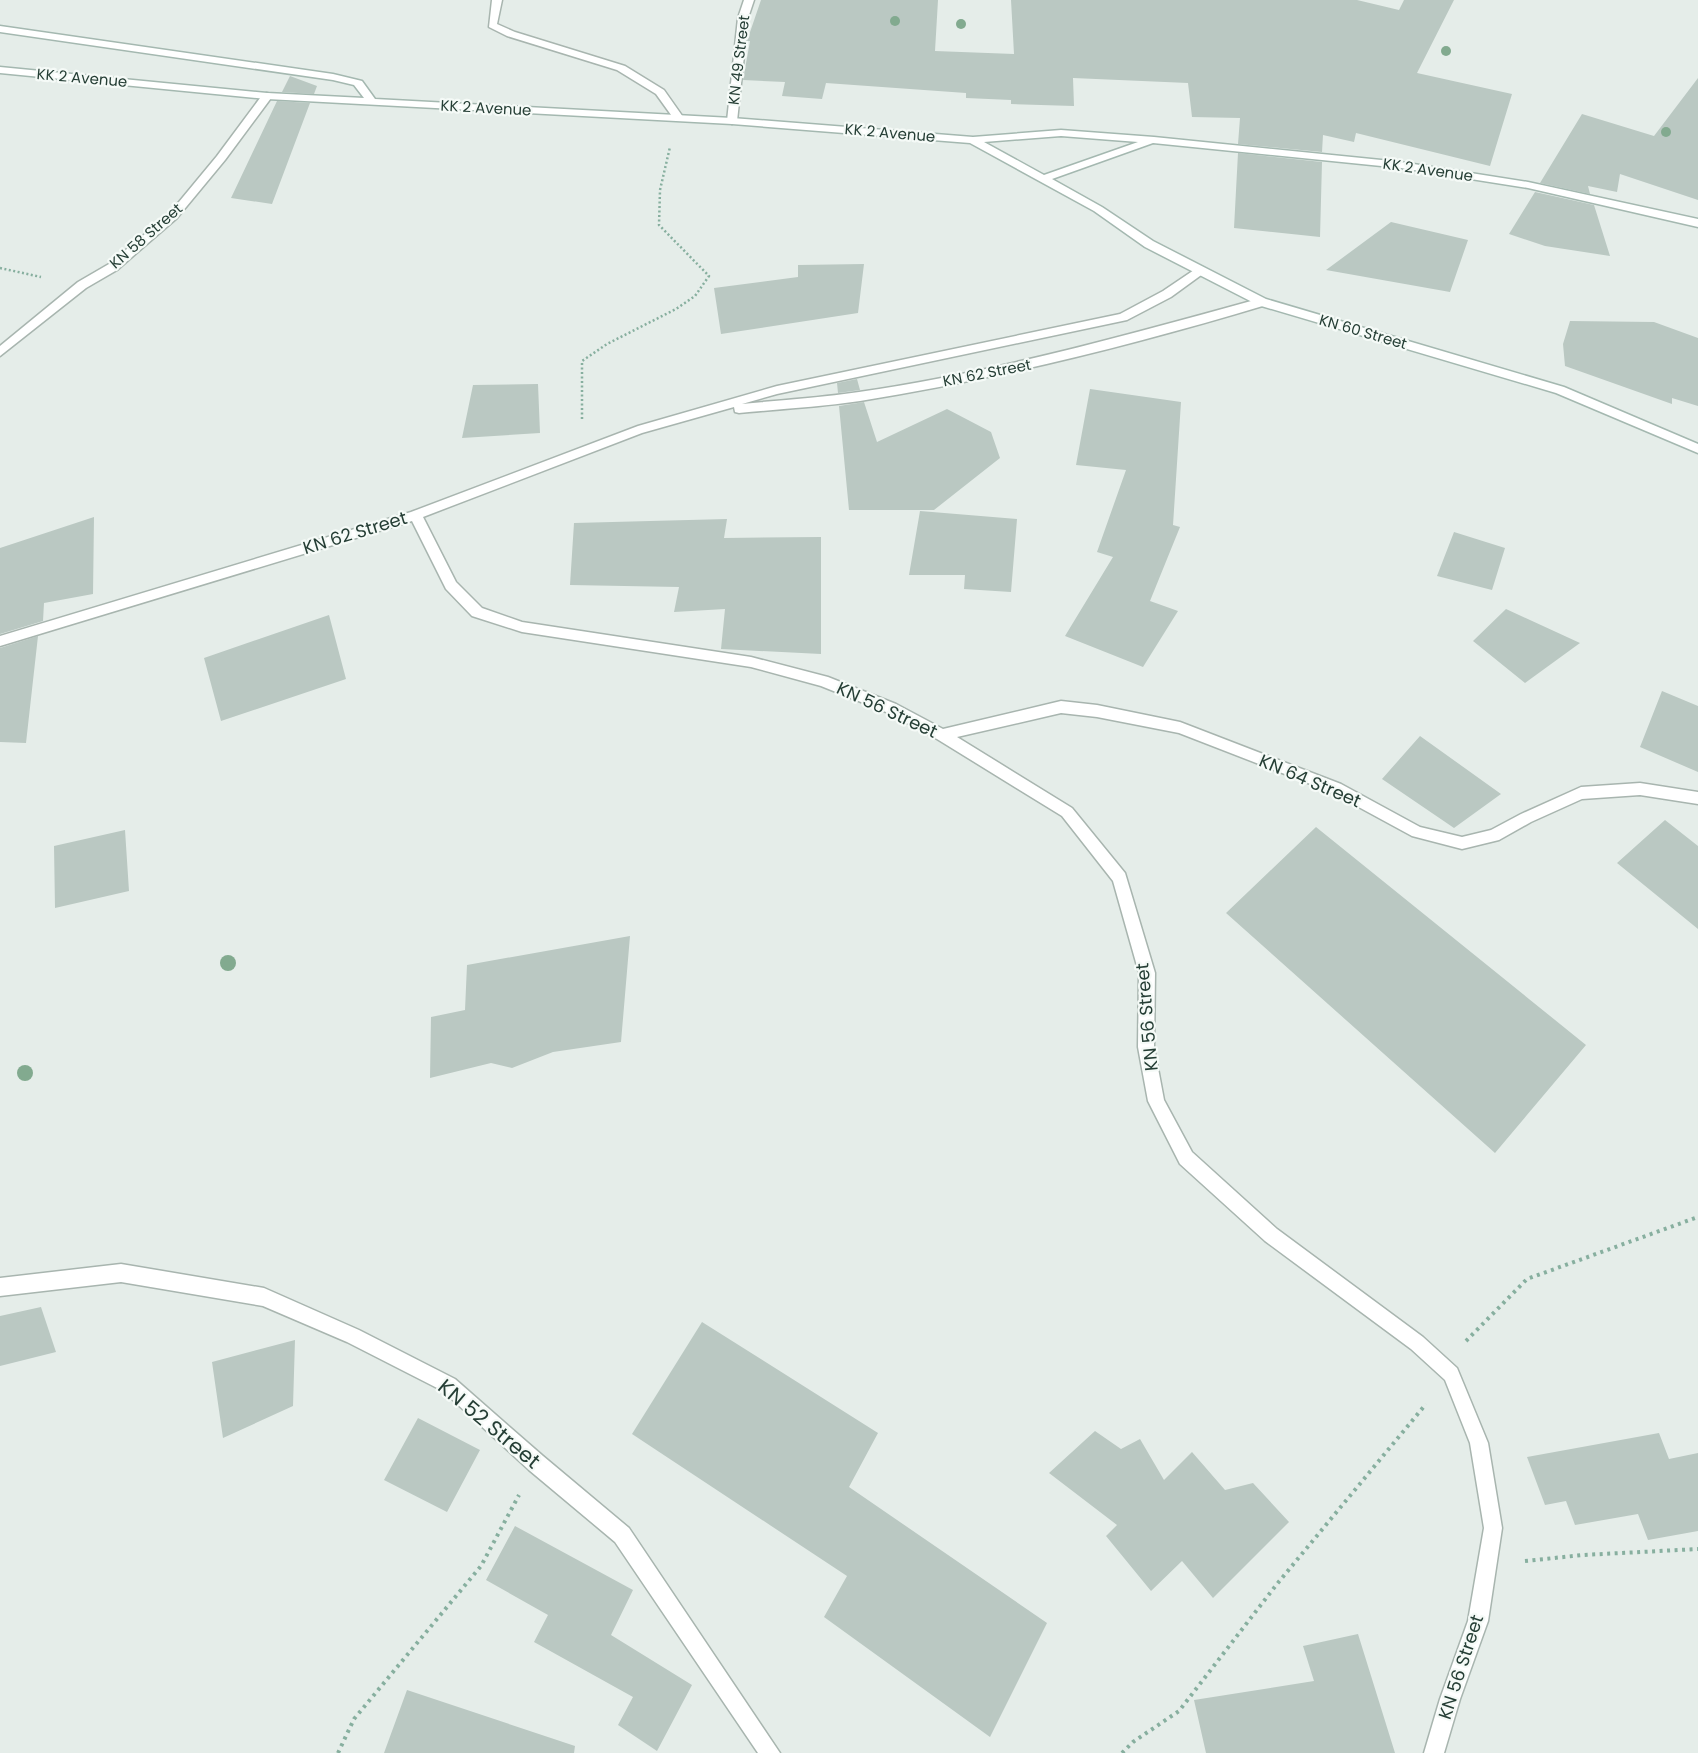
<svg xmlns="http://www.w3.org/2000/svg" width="1698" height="1753" viewBox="0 0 1698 1753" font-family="Poppins,sans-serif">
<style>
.building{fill:#bac8c2}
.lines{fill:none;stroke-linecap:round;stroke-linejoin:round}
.street-casing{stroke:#a8b5af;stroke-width:3}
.secondary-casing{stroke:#a4b8b0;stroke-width:3}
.path-far1{stroke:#87af9f;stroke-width:2.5;stroke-dasharray:2 2.5;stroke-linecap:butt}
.path{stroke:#87af9f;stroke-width:4;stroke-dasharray:3 4.5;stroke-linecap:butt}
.street{fill:#fff;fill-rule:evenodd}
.secondary{fill:#fff;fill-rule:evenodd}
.tree{fill:#82aa8f}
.labels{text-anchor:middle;stroke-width:4.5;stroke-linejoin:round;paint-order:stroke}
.far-street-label{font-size:15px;fill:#253e35;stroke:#f5faf7}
.street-label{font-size:18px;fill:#253e35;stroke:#f5faf7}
.near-street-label{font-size:21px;fill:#253e35;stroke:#f5faf7}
</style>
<rect width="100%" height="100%" fill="#e5ede9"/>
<path class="building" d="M 761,0 L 938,0 L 935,51 L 1014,54 L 1011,0 L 1357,0 L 1399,10 L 1404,0 L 1454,0 L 1417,73 L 1512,94 L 1490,166 L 1356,133 L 1354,142 L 1323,135 L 1322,152 L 1238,144 L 1240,118 L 1192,117 L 1188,83 L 1073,78 L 1074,106 L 1011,104 L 1011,100 L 966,98 L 966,93 L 826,83 L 822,99 L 782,96 L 785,82 L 743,80 L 750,41 L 747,41 L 748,38 Z
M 290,76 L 317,86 L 314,94 L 282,92 Z
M 1698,78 L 1698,200 L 1620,174 L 1617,192 L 1588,186 L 1590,194 L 1540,183 L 1582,114 L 1654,136 Z
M 277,101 L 310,103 L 272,204 L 231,198 Z
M 1238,153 L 1322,162 L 1320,237 L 1234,228 Z
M 1535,192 L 1594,205 L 1610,256 L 1545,246 L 1509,234 Z
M 1391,222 L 1468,240 L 1450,292 L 1326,270 Z
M 864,264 L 858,313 L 721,334 L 714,288 L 798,277 L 798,265 Z
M 1570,321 L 1654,322 L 1698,338 L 1698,406 L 1672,398 L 1672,404 L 1565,366 L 1563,344 Z
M 857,379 L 860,390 L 838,393 L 837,383 Z
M 538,384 L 540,433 L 462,438 L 473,385 Z
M 1090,389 L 1181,402 L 1173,525 L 1180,527 L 1150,601 L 1178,611 L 1143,667 L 1065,636 L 1113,557 L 1097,552 L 1126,470 L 1076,465 Z
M 864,402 L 877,442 L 947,409 L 991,432 L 1000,458 L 934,510 L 849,510 L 839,406 Z
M 920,511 L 1017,519 L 1011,592 L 964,589 L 965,575 L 909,575 Z
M 94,517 L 93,594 L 44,603 L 43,621 L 0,634 L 0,548 Z
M 727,519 L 724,538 L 821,537 L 821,654 L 721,649 L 725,609 L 674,612 L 679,587 L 570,585 L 574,523 Z
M 1454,532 L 1505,548 L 1492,590 L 1437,576 Z
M 1506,609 L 1580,643 L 1525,683 L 1473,641 Z
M 329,615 L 346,679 L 221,721 L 204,658 Z
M 38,636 L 26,743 L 0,742 L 0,648 Z
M 1662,691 L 1698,706 L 1698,772 L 1640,747 Z
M 1420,736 L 1501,794 L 1454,828 L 1382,779 Z
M 1665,820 L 1698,846 L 1698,929 L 1617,863 Z
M 1316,827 L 1586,1045 L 1495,1153 L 1226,913 Z
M 125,830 L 129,891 L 55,908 L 54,846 Z
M 630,936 L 621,1042 L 553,1052 L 512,1068 L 491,1063 L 430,1078 L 431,1017 L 465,1010 L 467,965 Z
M 41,1307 L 56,1352 L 0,1366 L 0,1316 Z
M 702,1322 L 878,1433 L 849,1487 L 1047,1623 L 990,1737 L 824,1617 L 847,1576 L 632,1434 Z
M 295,1340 L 293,1406 L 223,1438 L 212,1362 Z
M 418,1418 L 480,1450 L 447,1512 L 384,1480 Z
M 1095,1431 L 1121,1449 L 1140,1439 L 1164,1480 L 1192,1452 L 1225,1490 L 1253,1483 L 1289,1522 L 1213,1598 L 1182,1561 L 1151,1591 L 1106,1536 L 1117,1525 L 1049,1473 Z
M 1659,1433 L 1669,1459 L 1698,1453 L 1698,1531 L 1648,1540 L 1638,1514 L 1575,1525 L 1566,1501 L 1545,1505 L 1527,1457 Z
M 515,1526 L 633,1590 L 611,1635 L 692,1685 L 657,1751 L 618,1725 L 633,1697 L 534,1642 L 548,1615 L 486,1580 Z
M 1358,1634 L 1395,1753 L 1206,1753 L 1194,1700 L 1314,1681 L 1303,1646 Z
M 407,1690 L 575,1746 L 574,1753 L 384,1753 Z"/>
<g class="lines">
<g class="street-casing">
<path id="street" d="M 492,0 L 502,0 L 497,24 L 515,32 L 625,66 L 664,90 L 683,117 L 682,119 L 674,119 L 656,94 L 617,70 L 507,36 L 489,27 Z
M 744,0 L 754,0 L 748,18 L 737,121 L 732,124 L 727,121 L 738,18 Z
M 267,93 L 271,94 L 271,98 L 225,160 L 177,218 L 117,270 L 86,288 L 0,356 L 0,346 L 78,282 L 109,264 L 169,214 L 217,156 L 263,94 Z
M 1200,266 L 1206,270 L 1204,273 L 1171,297 L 1127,320 L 777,394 L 742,404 C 781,400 820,398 859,392 C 996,372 1128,335 1262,298 L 1268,302 L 1266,305 C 1133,345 998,379 860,401 C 820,407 779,409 739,413 L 735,412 L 734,407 L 642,433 L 423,517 L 456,582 L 482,608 L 522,622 L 751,657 L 828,677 L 896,704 L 943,729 L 1061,701 L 1097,705 L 1180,722 L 1341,784 L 1420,827 L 1462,837 L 1491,830 L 1521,814 L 1581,787 L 1640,783 L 1698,792 L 1698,804 L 1640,795 L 1582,799 L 1531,822 L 1499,840 L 1462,849 L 1412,836 L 1331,792 L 1179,733 L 1097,717 L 1061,713 L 957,737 L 1072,808 L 1125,873 L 1155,973 L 1154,1047 L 1164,1100 L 1192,1152 L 1277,1229 L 1423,1337 L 1457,1368 L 1488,1443 L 1502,1528 L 1488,1621 L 1460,1699 L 1444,1753 L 1424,1753 L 1440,1699 L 1468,1621 L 1484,1528 L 1470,1443 L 1445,1380 L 1411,1349 L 1265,1241 L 1180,1164 L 1148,1101 L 1138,1047 L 1139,973 L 1113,881 L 1062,816 L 937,739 L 886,712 L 821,686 L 751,667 L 522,632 L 472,616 L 446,589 L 412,521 L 0,646 L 0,636 L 411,512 L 638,426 L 777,386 L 1120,314 L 1163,291 Z
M 121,1264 L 264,1288 L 359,1330 L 455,1379 L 543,1456 L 629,1528 L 780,1753 L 758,1753 L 615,1542 L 529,1470 L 443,1391 L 347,1342 L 263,1306 L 121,1282 L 0,1296 L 0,1278 Z"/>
</g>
<g class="secondary-casing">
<path id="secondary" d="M 0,26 L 333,74 L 362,81 L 375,99 L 732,118 L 973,137 L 1061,130 L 1154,137 L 1401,162 L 1528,182 L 1698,219 L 1698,227 L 1528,188 L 1401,168 L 1153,143 L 1052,179 L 1102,207 L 1153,241 L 1266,299 L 1564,387 L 1698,444 L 1698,453 L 1556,393 L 1258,305 L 1145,247 L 1094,211 L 970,143 L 732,124 L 267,99 L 0,73 L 0,67 L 267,93 L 364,98 L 354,85 L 333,80 L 0,32 ZM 1061,136 L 1138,142 L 1044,175 L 984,142 Z"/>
</g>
<path class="path-far1" d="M 0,268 L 41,277
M 582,419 L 582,361 L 607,344 L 676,309 L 695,296 L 709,276 L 659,225 L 660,190 L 670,147"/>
<path class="path" d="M 1466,1341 L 1527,1279 L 1698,1217
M 1525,1561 L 1583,1555 L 1698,1549
M 338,1753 L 354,1719 L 481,1566 L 519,1495
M 1122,1753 L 1133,1742 L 1179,1711 L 1277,1584 L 1426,1404"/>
<use href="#street" class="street"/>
<use href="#secondary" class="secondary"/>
</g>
<g class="tree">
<circle cx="895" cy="21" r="5"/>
<circle cx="961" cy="24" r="5"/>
<circle cx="1446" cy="51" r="5"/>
<circle cx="1666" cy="132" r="5"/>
<circle cx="228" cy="963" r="8"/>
<circle cx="25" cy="1073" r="8"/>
</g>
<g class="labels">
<g class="far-street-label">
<text transform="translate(739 60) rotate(-83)" y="5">KN 49 Street</text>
<text transform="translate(82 78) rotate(5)" y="5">KK 2 Avenue</text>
<text transform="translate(486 108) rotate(3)" y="5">KK 2 Avenue</text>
<text transform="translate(890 133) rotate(5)" y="5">KK 2 Avenue</text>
<text transform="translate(1428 170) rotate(8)" y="5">KK 2 Avenue</text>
<text transform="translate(146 236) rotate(-41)" y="5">KN 58 Street</text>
<text transform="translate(1363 332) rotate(16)" y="5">KN 60 Street</text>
<text transform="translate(987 373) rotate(-11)" y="5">KN 62 Street</text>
</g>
<g class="street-label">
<text transform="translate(355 533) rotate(-17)" y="6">KN 62 Street</text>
<text transform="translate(887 710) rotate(25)" y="6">KN 56 Street</text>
<text transform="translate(1310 781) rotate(23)" y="6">KN 64 Street</text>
<text transform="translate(1147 1017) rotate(-95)" y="6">KN 56 Street</text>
<text transform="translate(1461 1667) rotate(-72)" y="6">KN 56 Street</text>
</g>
<g class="near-street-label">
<text transform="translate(489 1424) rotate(40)" y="7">KN 52 Street</text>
</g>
</g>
</svg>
